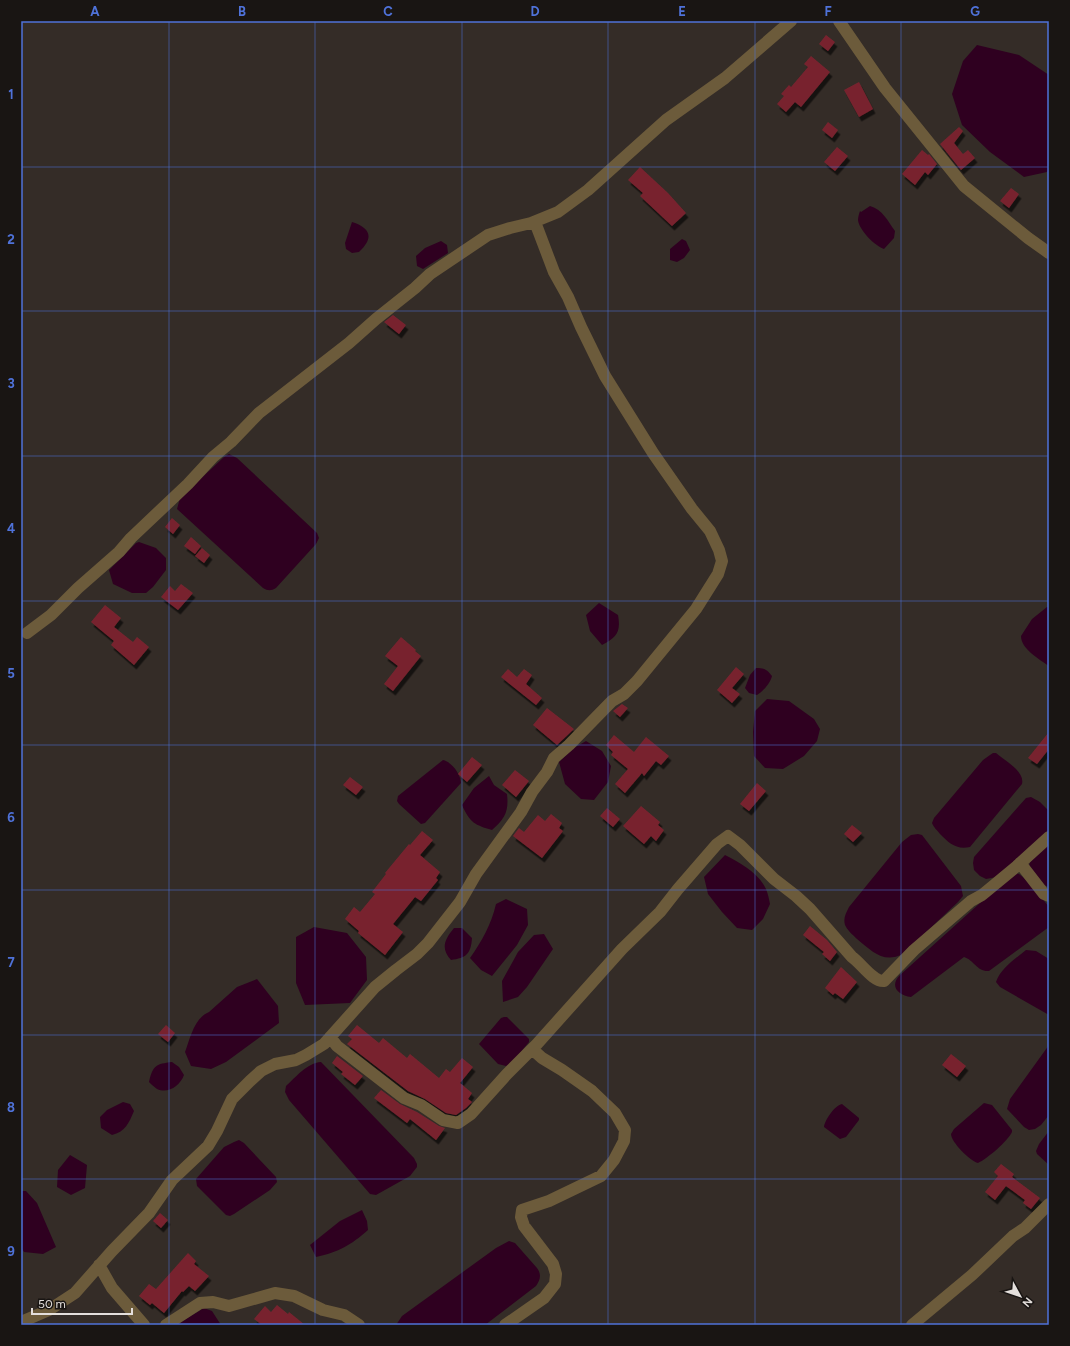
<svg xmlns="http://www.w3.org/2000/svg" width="1070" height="1346" viewBox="0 0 1070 1346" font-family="Figtree,sans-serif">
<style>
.water{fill:#2f0020}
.building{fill:#78242f;filter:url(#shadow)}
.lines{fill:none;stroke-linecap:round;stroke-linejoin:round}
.street{stroke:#6c5b3b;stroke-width:12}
.grid{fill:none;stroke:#4f72d9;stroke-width:1;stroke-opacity:0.55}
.neatline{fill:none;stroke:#4f72d9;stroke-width:1.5}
.grid-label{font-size:13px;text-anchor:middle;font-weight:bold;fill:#4f72d9}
</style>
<defs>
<filter id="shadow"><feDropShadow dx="2.5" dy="4.5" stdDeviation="0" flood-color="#0009"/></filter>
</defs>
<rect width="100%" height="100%" fill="#342c27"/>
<path class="water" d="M 977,45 L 1019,55 L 1049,75 L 1049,169 L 1047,172 L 1024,177 L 990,152 L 962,125 L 952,94 L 963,61 Z
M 870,206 C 883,210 887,220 895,231 L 894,238 L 884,249 C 875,246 859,230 858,220 C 858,217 859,214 860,211 L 861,212 Z
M 352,222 C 371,228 374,238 359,252 L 352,253 L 346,249 L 345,243 Z
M 682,239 L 686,241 L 690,250 L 684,258 L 677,262 L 670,260 L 670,249 Z
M 441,241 L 447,245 L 448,253 L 423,269 L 417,266 L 416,256 L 425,248 Z
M 229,454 L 237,458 L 317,533 L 319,538 L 316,544 L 276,588 C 271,591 268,591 263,588 L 177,509 L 180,498 L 224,457 Z
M 139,542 L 156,548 L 166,558 L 166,570 L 153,587 L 146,593 L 132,593 L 113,584 L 109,570 L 136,543 Z
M 599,603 L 618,615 C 621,632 617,637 602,645 L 590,631 L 586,615 Z
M 1047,607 L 1049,607 L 1049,666 C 1039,659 1021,649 1021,636 L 1032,619 Z
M 756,668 C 764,668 767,669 772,676 C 770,684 763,691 757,695 L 749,693 L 745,688 L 750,675 Z
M 767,699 L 789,701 L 814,719 L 820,729 L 817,741 L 804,756 L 783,769 L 765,768 L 754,756 L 753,732 L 755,711 Z
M 586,741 L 602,751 L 611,766 L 608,782 L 594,800 L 581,799 L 565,784 L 559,762 L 574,748 Z
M 993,753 L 996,753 C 1005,761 1025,771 1022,784 L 970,847 C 956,850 949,843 940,834 C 937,830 934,828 932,823 L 934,818 L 983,760 L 990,755 Z
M 443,760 C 452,762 461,775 461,783 L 425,823 L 421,824 L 399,804 L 397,801 L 398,796 Z
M 489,776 L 494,785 L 507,794 C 509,811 505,819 492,830 C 475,825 470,823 462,805 L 474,788 Z
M 1031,797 L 1040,802 L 1049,811 L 1049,831 L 1029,850 L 997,877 L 986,879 L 980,876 L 974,870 L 973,863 L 974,857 L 1026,798 Z
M 918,834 L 922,835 L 961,886 L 963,896 L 958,902 L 903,954 C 883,964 872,951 857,939 C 853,935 847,930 845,925 C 843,918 846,913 849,907 L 902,842 L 911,835 Z
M 1049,843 L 1049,887 L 1044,885 L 1029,867 L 1030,862 Z
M 725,855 C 740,863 758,872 766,889 C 768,894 769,899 770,904 L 763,919 L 752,930 L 737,928 L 722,912 L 708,894 L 704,877 Z
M 1014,873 L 1019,874 L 1029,882 L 1049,907 L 1049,927 L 989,971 C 977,972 974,960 964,957 L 911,997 C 898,995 889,986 900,975 L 1010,876 Z
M 506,899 L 527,909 L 528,925 L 517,945 L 492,976 L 481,970 L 470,958 C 482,941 491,925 496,904 Z
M 314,927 L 347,933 L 366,957 L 367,980 L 350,1003 L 305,1005 L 296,983 L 296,937 Z
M 454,928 L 462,928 L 472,938 C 471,954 466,958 451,960 C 440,948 445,939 454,928 Z
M 544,934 L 553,949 L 527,987 L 518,997 L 503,1002 L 502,981 L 518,952 L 534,935 Z
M 1026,950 L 1036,951 L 1049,959 L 1049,1015 L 1000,987 L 996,982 C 1001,968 1015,959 1026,950 Z
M 257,979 L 278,1006 L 279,1023 L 226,1062 L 211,1069 L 191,1066 L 185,1052 C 190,1039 194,1018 209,1012 L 237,987 Z
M 504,1017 L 507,1017 L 529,1039 L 529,1042 L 511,1064 L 506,1066 L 498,1064 L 479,1044 L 501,1018 Z
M 1049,1045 L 1049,1115 L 1041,1125 L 1035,1129 L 1029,1130 L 1024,1127 L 1009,1111 L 1007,1109 L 1010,1099 Z
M 172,1062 L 179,1067 L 184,1075 C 180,1086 168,1094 157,1089 C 154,1087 151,1084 149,1082 C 153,1065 156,1064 172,1062 Z
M 321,1062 L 414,1158 L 417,1164 L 417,1167 L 410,1176 L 376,1195 L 370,1194 L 289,1100 L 285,1092 L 286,1086 C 296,1077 307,1063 321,1062 Z
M 123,1102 L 130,1104 L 134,1111 C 129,1123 125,1132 112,1135 L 101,1128 L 100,1117 L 107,1110 Z
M 984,1103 L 992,1105 L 1012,1130 L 1012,1132 C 1008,1141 987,1159 978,1163 C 970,1161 951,1142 951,1134 L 954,1129 Z
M 842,1104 L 859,1118 L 859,1120 L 846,1137 L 840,1139 L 824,1127 C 825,1120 834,1106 842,1104 Z
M 1049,1131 L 1049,1165 L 1037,1154 L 1036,1151 L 1039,1144 Z
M 239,1140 L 244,1143 L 276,1177 L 277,1182 L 270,1190 L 234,1214 L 230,1216 L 226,1215 L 197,1186 L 196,1179 L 224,1147 L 234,1142 Z
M 70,1155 L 87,1165 L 85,1188 L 71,1195 L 57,1187 L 58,1170 Z
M 21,1191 L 26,1191 L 37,1203 L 56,1247 L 43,1254 L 24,1252 L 21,1247 Z
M 362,1210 L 367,1221 L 368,1230 C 351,1245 339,1252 316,1257 L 310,1245 L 340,1221 Z
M 509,1241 L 515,1243 L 537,1268 C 542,1275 540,1280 536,1286 L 485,1325 L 396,1325 L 402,1316 L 496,1248 Z
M 204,1308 L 212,1311 L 221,1325 L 176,1325 Z"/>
<path class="building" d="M 826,35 L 835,42 L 828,51 L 819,44 Z
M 811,56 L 830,72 L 801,107 L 795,102 L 786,112 L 777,104 L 784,96 L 781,94 L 789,85 L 791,87 L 808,67 L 804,64 Z
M 859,82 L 873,109 L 859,117 L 844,90 Z
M 828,122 L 838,130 L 832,138 L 822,130 Z
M 959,127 L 963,131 L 954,143 L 963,154 L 968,150 L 975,158 L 961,170 L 940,144 Z
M 837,147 L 848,156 L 835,171 L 824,162 Z
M 922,150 L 928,155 L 929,154 L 937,164 L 928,175 L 925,172 L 915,185 L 902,174 Z
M 640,167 L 668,193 L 686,213 L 672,226 L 640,196 L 643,193 L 628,180 Z
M 1011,188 L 1019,194 L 1009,208 L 1000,201 Z
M 393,315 L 406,325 L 399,334 L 384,322 Z
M 172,518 L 180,525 L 173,534 L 165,527 Z
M 191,537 L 201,546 L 195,554 L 184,546 Z
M 202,548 L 210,555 L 204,563 L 195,556 Z
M 181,584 L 193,593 L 178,610 L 161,597 L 170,586 L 175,591 Z
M 105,605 L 121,618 L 114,627 L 133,642 L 137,637 L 149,647 L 134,665 L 111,645 L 114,641 L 91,622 Z
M 401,637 L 416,650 L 415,651 L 421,656 L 393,691 L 384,684 L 398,666 L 385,656 Z
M 736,667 L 744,674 L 732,688 L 740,694 L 732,703 L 717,690 Z
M 508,669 L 517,677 L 524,669 L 532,675 L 526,684 L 542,698 L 536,705 L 501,677 Z
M 622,704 L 628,708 L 620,717 L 613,711 Z
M 547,708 L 574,729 L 557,745 L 533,725 Z
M 1049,732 L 1049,749 L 1037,764 L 1028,758 Z
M 614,735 L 634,752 L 646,737 L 669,756 L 661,765 L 656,761 L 644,776 L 642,773 L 625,793 L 615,784 L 628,769 L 611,755 L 613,752 L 606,745 Z
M 472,757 L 482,765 L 467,782 L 458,774 Z
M 515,770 L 529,781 L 516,797 L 502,785 Z
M 350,777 L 363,787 L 356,795 L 343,785 Z
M 757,783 L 766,791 L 749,811 L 740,804 Z
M 641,806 L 660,822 L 658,825 L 664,830 L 656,841 L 651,836 L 644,844 L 623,826 Z
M 607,808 L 620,819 L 613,827 L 600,816 Z
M 551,814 L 562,823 L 559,828 L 563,831 L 542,858 L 513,836 L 519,828 L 524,832 L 538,815 L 545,821 Z
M 852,825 L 862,833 L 853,842 L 844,834 Z
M 422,831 L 433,840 L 420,855 L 440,872 L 436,878 L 438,880 L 421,901 L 415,897 L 393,924 L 403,932 L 385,955 L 358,933 L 359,931 L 345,919 L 354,907 L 360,912 L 375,894 L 372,892 L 386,874 L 385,873 L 409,844 L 410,845 Z
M 810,926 L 827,940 L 837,952 L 830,961 L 822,954 L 824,952 L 803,935 Z
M 841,967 L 857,982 L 843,999 L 835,993 L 833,995 L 825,988 Z
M 166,1025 L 175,1033 L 168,1042 L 158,1034 Z
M 357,1025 L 379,1043 L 383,1038 L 407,1058 L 410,1054 L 439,1078 L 446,1069 L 450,1072 L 462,1058 L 473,1067 L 460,1083 L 472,1093 L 468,1099 L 472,1102 L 466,1108 L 456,1115 L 446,1113 L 425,1099 L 408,1091 L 347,1044 L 352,1039 L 348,1036 Z
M 951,1054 L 966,1066 L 957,1077 L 942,1065 Z
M 337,1056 L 363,1076 L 355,1085 L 341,1074 L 343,1072 L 332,1063 Z
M 381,1090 L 400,1104 L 417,1112 L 439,1126 L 445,1128 L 436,1140 L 410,1119 L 407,1123 L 374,1098 Z
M 1001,1164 L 1014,1174 L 1012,1177 L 1040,1198 L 1031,1209 L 1023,1203 L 1025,1200 L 1006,1186 L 995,1200 L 985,1192 L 998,1176 L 994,1172 Z
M 160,1213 L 168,1220 L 161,1228 L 153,1221 Z
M 188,1253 L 196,1261 L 194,1264 L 209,1276 L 195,1291 L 189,1286 L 183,1292 L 182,1291 L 164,1313 L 152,1303 L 150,1305 L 139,1296 L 149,1284 L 156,1289 Z
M 277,1305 L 288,1314 L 289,1312 L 305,1325 L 262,1325 L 254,1319 L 265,1306 L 271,1312 Z"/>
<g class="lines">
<path class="street" d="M 839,21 L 885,88 L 964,186 L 1028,238 L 1049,253
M 27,633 L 51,615 L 78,588 L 119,552 L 131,538 L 188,484 L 213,457 L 231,442 L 259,413 L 349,343 L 376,319 L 415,288 L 430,274 L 488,235 L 510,228 L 531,223 L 558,212 L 588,190 L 666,120 L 725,78 L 791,21
M 1020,863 L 1044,894 L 1049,896
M 330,1037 L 337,1046 L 404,1098 L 421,1105 L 443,1120 L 458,1123 L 471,1114 L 507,1074 L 537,1044 L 622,949 L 660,912 L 678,889 L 717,844 L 728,836 L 740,845 L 774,879 L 796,896 L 810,909 L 852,957 C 861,963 873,982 884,981 L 914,950 L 971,901 L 982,895 L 1017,866 L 1049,837
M 99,1265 L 112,1288 L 144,1325
M 21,1322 L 49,1310 L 75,1293 L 112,1251 L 149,1213 L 172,1180 L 208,1146 L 217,1131 L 232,1099 L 250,1081 L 261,1071 L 275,1064 L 296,1060 L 306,1055 L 324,1044 L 375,987 L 396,970 L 417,954 L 428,943 L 460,902 L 476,874 L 521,812 L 532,792 L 547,772 L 554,758 L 569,745 L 612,701 L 624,694 L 637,681 L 696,609 L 718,574 L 722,561 L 719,550 L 710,531 L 692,509 L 653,453 L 605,376 L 581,327 L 568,297 L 554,272 L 535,222
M 166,1325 L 200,1303 L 213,1302 L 229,1306 L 275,1293 L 294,1296 L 323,1310 L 344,1315 L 359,1325
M 505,1325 L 544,1298 L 555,1284 L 556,1274 L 553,1264 L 524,1226 L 521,1217 L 522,1210 L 549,1201 L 601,1176 L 614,1160 L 624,1141 L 625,1130 L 615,1113 L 592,1091 L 562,1070 L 542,1058 L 532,1049
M 912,1325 L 972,1275 L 1013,1236 L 1025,1228 L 1049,1204"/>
</g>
<path class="grid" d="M 169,21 L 169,1325M 315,21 L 315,1325M 462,21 L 462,1325M 608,21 L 608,1325M 755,21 L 755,1325M 901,21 L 901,1325M 21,167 L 1049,167M 21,311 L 1049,311M 21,456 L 1049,456M 21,601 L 1049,601M 21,745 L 1049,745M 21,890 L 1049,890M 21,1035 L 1049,1035M 21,1179 L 1049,1179"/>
<rect width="1070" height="1346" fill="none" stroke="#191513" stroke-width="44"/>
<g transform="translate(1020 1296) rotate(130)" stroke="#191513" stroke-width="3" paint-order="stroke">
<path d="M0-3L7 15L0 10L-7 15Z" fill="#e4dfdc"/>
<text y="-6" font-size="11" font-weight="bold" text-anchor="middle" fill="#e4dfdc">N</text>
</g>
<path d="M32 1308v6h100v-6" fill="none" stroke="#e4dfdc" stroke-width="2"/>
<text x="38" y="1308" font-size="12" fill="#e4dfdc" stroke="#191513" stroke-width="3" paint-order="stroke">50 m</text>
<rect x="22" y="22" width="1026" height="1302" class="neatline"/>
<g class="grid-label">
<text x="95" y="16">A</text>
<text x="242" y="16">B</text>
<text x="388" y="16">C</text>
<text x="535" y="16">D</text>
<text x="682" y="16">E</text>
<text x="828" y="16">F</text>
<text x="975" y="16">G</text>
<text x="11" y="99">1</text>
<text x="11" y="244">2</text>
<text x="11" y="388">3</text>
<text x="11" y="533">4</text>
<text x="11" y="678">5</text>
<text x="11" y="822">6</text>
<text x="11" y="967">7</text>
<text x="11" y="1112">8</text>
<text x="11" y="1256">9</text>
</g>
</svg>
